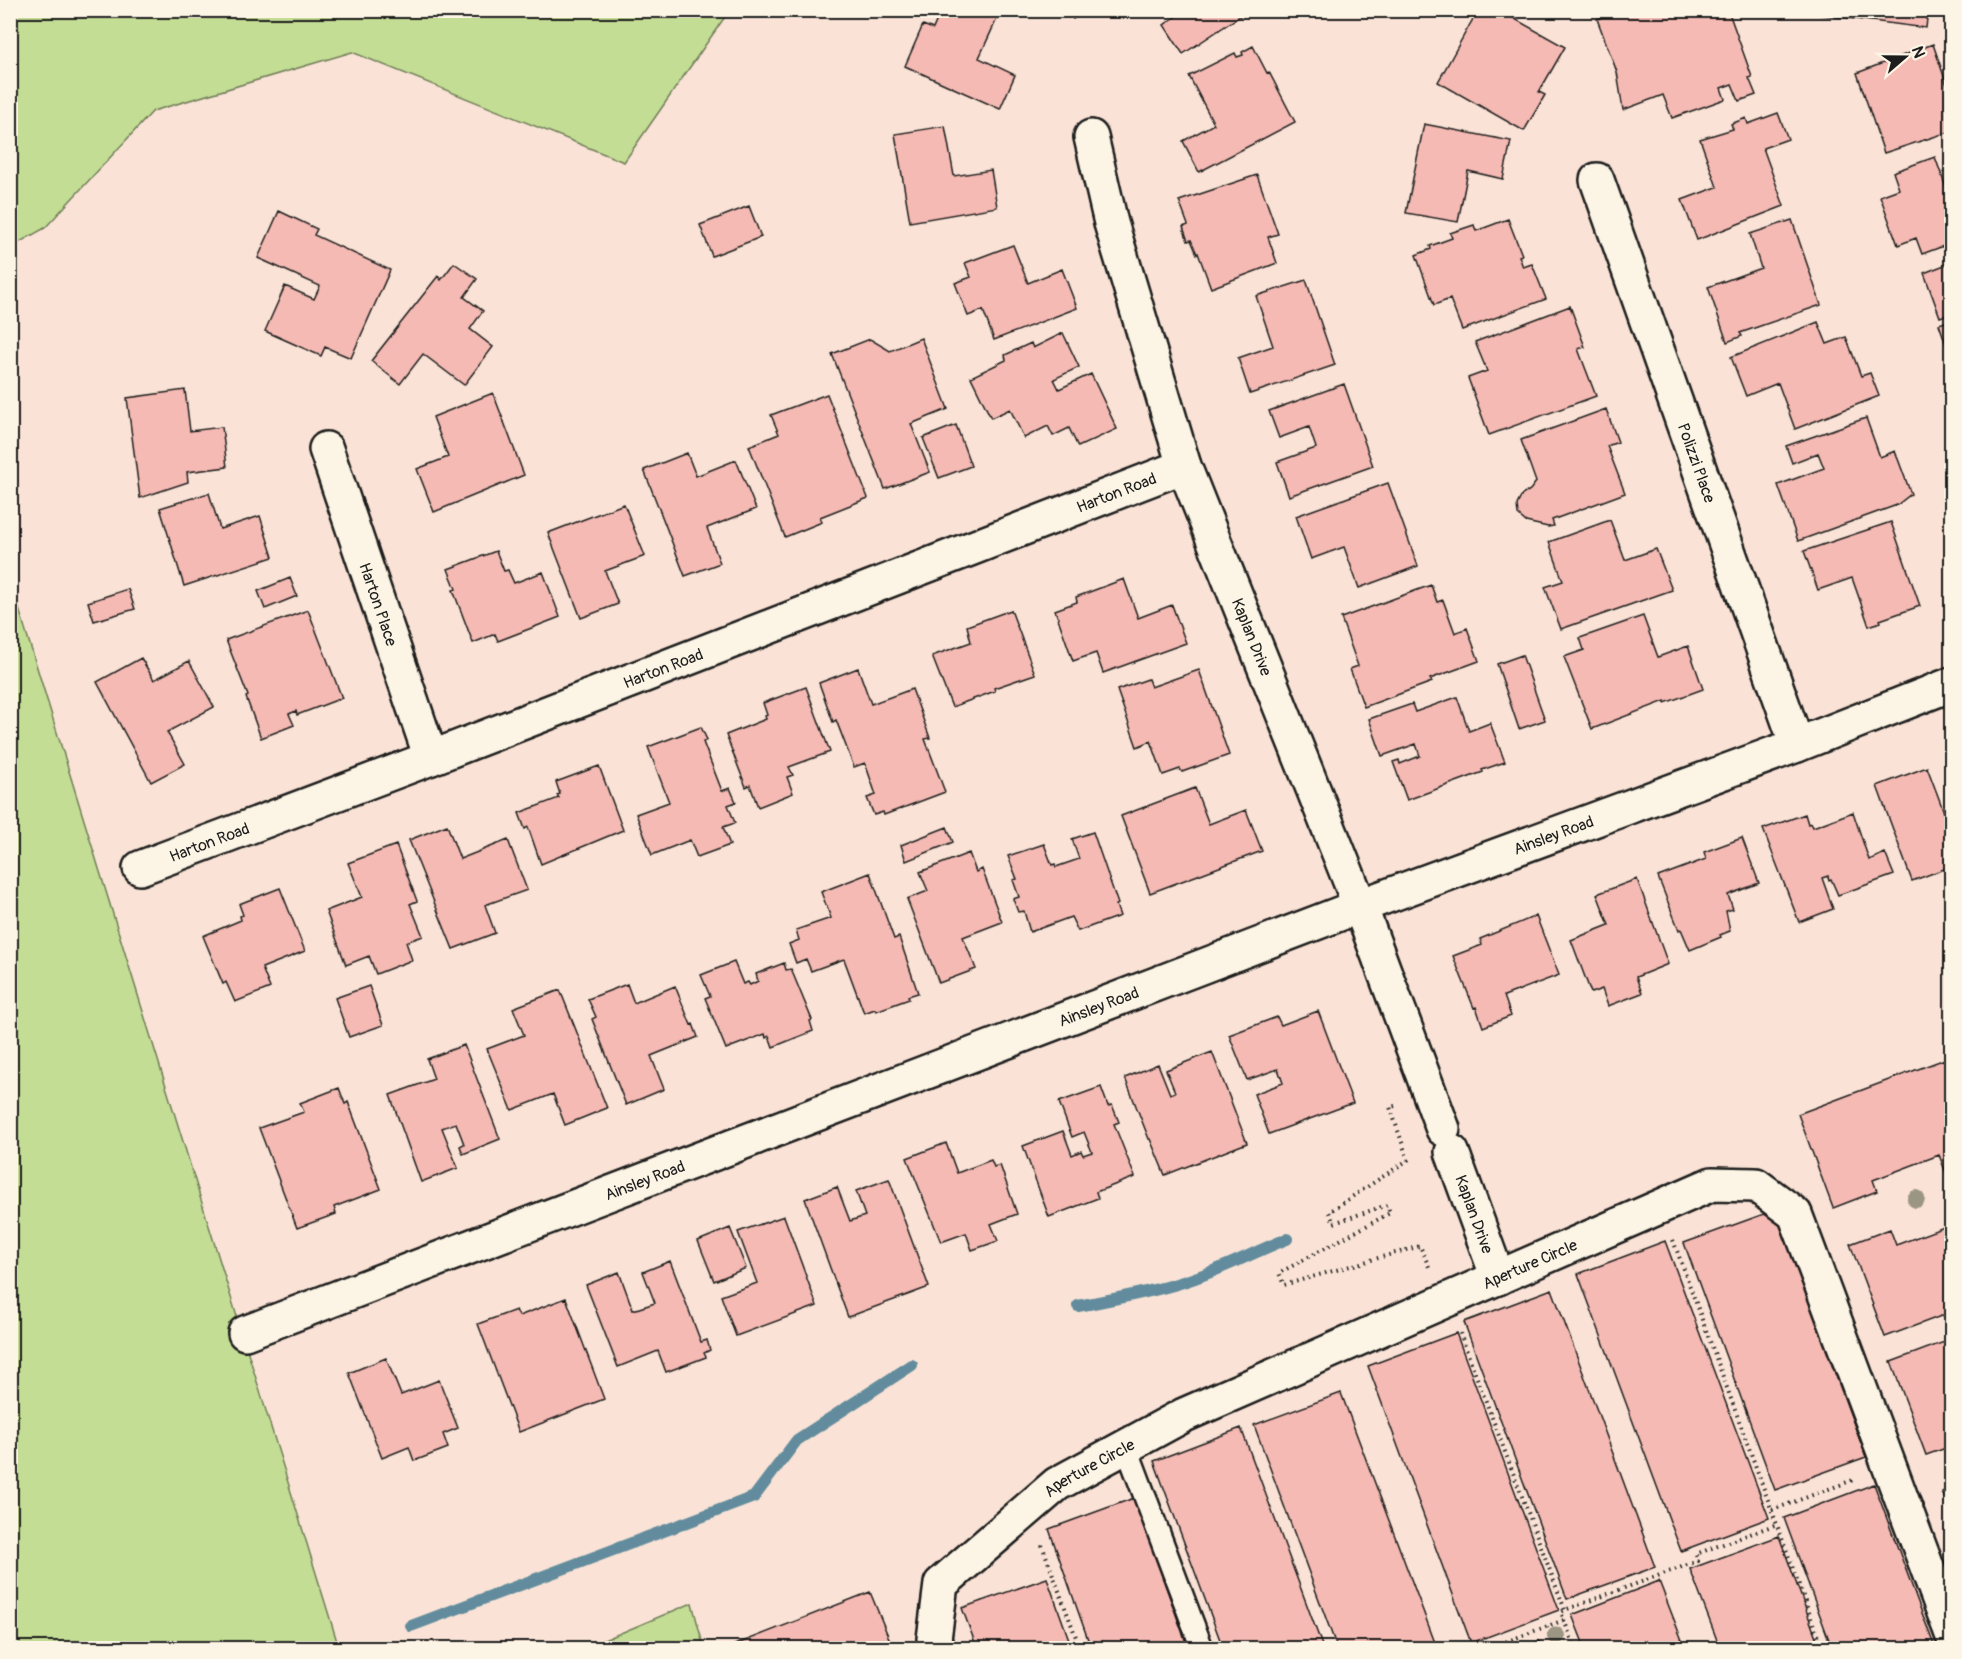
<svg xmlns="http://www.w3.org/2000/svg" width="1962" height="1659" viewBox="0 0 1962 1659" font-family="Pangolin,sans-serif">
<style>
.green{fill:#c3dd94;stroke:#707c58;stroke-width:1.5}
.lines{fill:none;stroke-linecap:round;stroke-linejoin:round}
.stream{stroke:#628c9d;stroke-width:12}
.building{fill:#f5bab3;stroke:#1c1c1c;stroke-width:1.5}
.service-casing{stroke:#1c1c1c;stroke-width:26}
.minor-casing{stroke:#1c1c1c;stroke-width:38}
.path{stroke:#1c1c1c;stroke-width:4;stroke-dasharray:1.5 4.5;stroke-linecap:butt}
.service{stroke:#fcf5e5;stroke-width:21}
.minor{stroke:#fcf5e5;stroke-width:33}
.tree{fill:#9b9584}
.labels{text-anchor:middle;stroke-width:6;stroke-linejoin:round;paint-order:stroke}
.street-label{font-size:16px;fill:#1c1c1c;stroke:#fcf5e5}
</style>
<rect width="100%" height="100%" fill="#fae3d6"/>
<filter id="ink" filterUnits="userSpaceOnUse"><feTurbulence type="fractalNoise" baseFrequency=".0167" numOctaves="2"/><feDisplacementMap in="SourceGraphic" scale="12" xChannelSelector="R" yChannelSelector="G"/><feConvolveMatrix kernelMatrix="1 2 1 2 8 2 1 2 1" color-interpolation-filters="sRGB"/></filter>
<g filter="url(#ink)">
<path class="green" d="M 11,10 L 729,10 L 729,11 L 624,162 L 352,52 L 153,111 L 45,228 L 11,247 Z
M 11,583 L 339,1648 L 11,1648 Z
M 692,1603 L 704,1648 L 585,1648 Z"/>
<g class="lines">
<path class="stream" d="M 1078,1306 C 1113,1299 1149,1293 1183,1282 C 1219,1271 1252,1253 1287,1239
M 411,1626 L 754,1497 L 797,1440 L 912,1365"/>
</g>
<path class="building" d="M 941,10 L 996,10 L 1000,12 L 979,58 L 1015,75 L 1000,109 L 905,66 L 923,25 L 933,29 Z
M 1068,10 L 1087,10 L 1073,19 Z
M 1185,10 L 1249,10 L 1183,54 L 1164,25 Z
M 1478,10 L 1499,10 L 1565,47 L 1539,92 L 1545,95 L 1524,131 L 1438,82 Z
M 1620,10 L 1728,10 L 1752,77 L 1749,78 L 1756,95 L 1739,101 L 1732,84 L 1721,88 L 1725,99 L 1672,118 L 1663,95 L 1623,110 L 1617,72 L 1597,19 Z
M 1809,10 L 1928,10 L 1926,28 L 1809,13 Z
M 1933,44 L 1949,91 L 1952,90 L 1952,131 L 1884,153 L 1857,73 Z
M 1253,46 L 1267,73 L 1269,72 L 1295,122 L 1199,172 L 1183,141 L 1214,124 L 1189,76 L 1235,53 L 1237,57 L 1243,55 L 1242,52 Z
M 1778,113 L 1788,139 L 1763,148 L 1784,206 L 1697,240 L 1682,200 L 1717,187 L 1700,139 L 1733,129 L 1731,124 L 1746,118 L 1748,124 Z
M 1424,124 L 1511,141 L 1503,179 L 1468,171 L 1458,222 L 1406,213 Z
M 945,126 L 954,176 L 991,170 L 997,207 L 910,222 L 895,134 Z
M 1935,157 L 1948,193 L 1952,192 L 1952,243 L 1922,254 L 1916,238 L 1898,245 L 1880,196 L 1899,189 L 1893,172 Z
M 1257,175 L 1278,234 L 1268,237 L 1277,263 L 1211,288 L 1198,253 L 1197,254 L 1191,240 L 1188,241 L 1183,227 L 1188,225 L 1179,201 Z
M 749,206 L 761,237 L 712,256 L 700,225 Z
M 279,211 L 317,229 L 314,235 L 390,270 L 351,358 L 325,347 L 321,356 L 265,331 L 285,286 L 314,299 L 320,286 L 258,258 Z
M 1508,219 L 1522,255 L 1519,256 L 1523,267 L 1532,264 L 1546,299 L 1462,330 L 1450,299 L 1434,305 L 1416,255 L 1431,249 L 1430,246 L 1452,238 L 1450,233 L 1474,225 L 1476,231 Z
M 1792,220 L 1821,305 L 1740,333 L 1742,336 L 1727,342 L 1708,287 L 1761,268 L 1750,234 Z
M 1013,245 L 1028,283 L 1062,269 L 1077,308 L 994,340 L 983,310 L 968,316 L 955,283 L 971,277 L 965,263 Z
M 1952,262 L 1952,313 L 1940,317 L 1924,273 Z
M 454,263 L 477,279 L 464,297 L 483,311 L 470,329 L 493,347 L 464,385 L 423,354 L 400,384 L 371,361 L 438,276 L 441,280 Z
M 1306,280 L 1335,365 L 1250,394 L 1238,358 L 1273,346 L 1256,296 Z
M 1570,306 L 1585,347 L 1578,349 L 1596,396 L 1489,435 L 1468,378 L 1487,371 L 1475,342 Z
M 1952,320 L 1952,346 L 1947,347 L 1939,324 Z
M 1818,322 L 1827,344 L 1846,337 L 1861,376 L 1870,373 L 1879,396 L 1795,429 L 1778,383 L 1746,396 L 1731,357 Z
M 1063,333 L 1079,367 L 1054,379 L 1059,389 L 1091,374 L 1117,429 L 1078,447 L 1069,428 L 1053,436 L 1048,426 L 1024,438 L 1010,409 L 991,418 L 971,377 L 1006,360 L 1005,355 L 1031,343 L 1033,348 Z
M 921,338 L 948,409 L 911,424 L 930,472 L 885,489 L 832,354 L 870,339 L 890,351 Z
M 1344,384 L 1373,466 L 1289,496 L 1277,462 L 1316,448 L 1309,427 L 1279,438 L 1269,411 Z
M 185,390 L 190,431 L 222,427 L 227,467 L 187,472 L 188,482 L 140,498 L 127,398 Z
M 493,393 L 524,475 L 434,512 L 417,469 L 448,457 L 433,417 Z
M 827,394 L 868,498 L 820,517 L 822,522 L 785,537 L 749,446 L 779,434 L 771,415 Z
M 1606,409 L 1618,442 L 1607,446 L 1625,493 L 1552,520 L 1554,526 L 1548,527 L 1526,522 L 1518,515 L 1517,505 L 1522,495 L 1530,490 L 1536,482 L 1521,440 Z
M 1866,418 L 1880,457 L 1895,451 L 1911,494 L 1897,505 L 1798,541 L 1778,485 L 1824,468 L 1818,453 L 1792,463 L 1786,446 Z
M 956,425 L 971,466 L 939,478 L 923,438 Z
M 687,453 L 696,476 L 736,460 L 756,509 L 707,528 L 720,563 L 685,576 L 644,470 Z
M 1388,483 L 1418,566 L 1359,588 L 1344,547 L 1311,559 L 1296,516 Z
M 209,493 L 220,529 L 260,516 L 273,557 L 184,586 L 160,508 Z
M 624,504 L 645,556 L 605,571 L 618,604 L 581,618 L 548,533 Z
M 1610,520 L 1625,560 L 1656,549 L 1672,590 L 1561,629 L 1545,587 L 1563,581 L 1549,542 Z
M 1891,522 L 1920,606 L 1880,620 L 1881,622 L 1869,626 L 1852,578 L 1818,590 L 1804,551 Z
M 496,551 L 504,571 L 508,570 L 514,583 L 543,572 L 560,617 L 498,641 L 495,634 L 473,643 L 453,590 L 456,589 L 448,569 Z
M 290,578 L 297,596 L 265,609 L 258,591 Z
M 1124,579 L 1138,618 L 1172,605 L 1186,643 L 1103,673 L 1096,653 L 1073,661 L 1055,610 L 1077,602 L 1076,597 Z
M 1431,585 L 1437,602 L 1443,600 L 1455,633 L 1467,628 L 1479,661 L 1430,679 L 1432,682 L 1364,707 L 1350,669 L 1358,666 L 1341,618 Z
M 128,589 L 135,609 L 94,621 L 88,602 Z
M 308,610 L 342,698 L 297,715 L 296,711 L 289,714 L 294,725 L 261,738 L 246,697 L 248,696 L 226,640 Z
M 1011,610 L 1035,674 L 994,688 L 995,691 L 952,707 L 932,656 L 971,642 L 967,626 Z
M 1643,616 L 1658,657 L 1688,646 L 1703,689 L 1665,703 L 1665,701 L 1592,729 L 1564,657 L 1584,650 L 1580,638 Z
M 1522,655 L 1545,720 L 1519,729 L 1497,664 Z
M 141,658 L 154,680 L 189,661 L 214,707 L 167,732 L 185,764 L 151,782 L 97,682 Z
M 858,668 L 871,704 L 912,689 L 930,738 L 925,739 L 945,792 L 884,815 L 883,812 L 874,815 L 867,798 L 876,795 L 865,763 L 854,767 L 836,720 L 833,722 L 819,683 Z
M 1199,670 L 1229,755 L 1182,772 L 1180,769 L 1163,775 L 1151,741 L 1137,747 L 1117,690 L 1148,679 L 1151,687 Z
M 806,687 L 830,752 L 789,767 L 793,775 L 787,777 L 793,793 L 758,807 L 750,785 L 746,787 L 726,735 L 766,719 L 765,716 L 767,715 L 763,703 Z
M 1457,697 L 1469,731 L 1490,723 L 1505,762 L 1482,770 L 1483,772 L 1407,800 L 1393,762 L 1399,760 L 1400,764 L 1420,756 L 1416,744 L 1382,756 L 1369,719 L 1412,704 L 1415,712 Z
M 701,727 L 707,740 L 703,742 L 722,791 L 730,788 L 736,802 L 728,805 L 735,823 L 723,827 L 730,845 L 697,857 L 690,840 L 652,855 L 636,814 L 669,802 L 648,747 Z
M 599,766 L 623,830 L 541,864 L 528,827 L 525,829 L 519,813 L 559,798 L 557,795 L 560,794 L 556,782 Z
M 1927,767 L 1947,820 L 1952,818 L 1952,866 L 1912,881 L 1877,786 Z
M 1195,788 L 1209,824 L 1246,810 L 1262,851 L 1150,893 L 1121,816 Z
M 1853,812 L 1869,860 L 1885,853 L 1894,875 L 1838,895 L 1831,879 L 1829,880 L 1828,876 L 1822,878 L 1833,909 L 1799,922 L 1763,829 L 1805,814 L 1808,824 L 1811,823 L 1813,827 Z
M 447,825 L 460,859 L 508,840 L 527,890 L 485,905 L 495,933 L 453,949 L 409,840 Z
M 947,827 L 953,842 L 906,861 L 901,845 Z
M 1093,832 L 1118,904 L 1116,905 L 1120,916 L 1078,931 L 1071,917 L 1030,932 L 1024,911 L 1018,912 L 1013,899 L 1019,897 L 1013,880 L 1017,879 L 1008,856 L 1044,844 L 1052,865 L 1055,864 L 1056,867 L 1079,859 L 1072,839 Z
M 1742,838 L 1759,883 L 1728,895 L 1733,909 L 1726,911 L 1730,931 L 1720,935 L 1721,937 L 1690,950 L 1681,929 L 1679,930 L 1658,877 L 1706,859 L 1704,852 Z
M 396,845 L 417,901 L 410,904 L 423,936 L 406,942 L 412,960 L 376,974 L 369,956 L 346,965 L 326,911 L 362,897 L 348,863 Z
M 969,853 L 976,872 L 982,869 L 1002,922 L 963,937 L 976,969 L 939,983 L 907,899 L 928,891 L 920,872 Z
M 870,873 L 894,939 L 899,937 L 918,993 L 908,996 L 909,999 L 876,1011 L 875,1009 L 864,1013 L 844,959 L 811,971 L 806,959 L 796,963 L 789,944 L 799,940 L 796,930 L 831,918 L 821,892 Z
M 1637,879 L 1668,964 L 1636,977 L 1642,993 L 1608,1006 L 1602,989 L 1591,993 L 1571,940 L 1609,925 L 1597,894 Z
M 280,888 L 305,951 L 262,968 L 270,988 L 235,1002 L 226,982 L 223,984 L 203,936 L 241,920 L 240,916 L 243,915 L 239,904 Z
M 1536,916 L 1559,975 L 1504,996 L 1511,1016 L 1483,1027 L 1476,1007 L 1474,1008 L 1453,956 L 1482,945 L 1480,939 Z
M 734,962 L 743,984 L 748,982 L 750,985 L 758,981 L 756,974 L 784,963 L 786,970 L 791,969 L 812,1020 L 810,1021 L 813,1031 L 773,1047 L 769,1036 L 766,1038 L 765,1034 L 726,1049 L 705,998 L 710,996 L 701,975 Z
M 627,984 L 634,1003 L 675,986 L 691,1025 L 693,1024 L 698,1037 L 651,1056 L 664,1089 L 626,1105 L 592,1019 L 596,1017 L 588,999 Z
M 369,986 L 383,1025 L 349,1037 L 335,998 Z
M 560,990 L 607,1108 L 565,1125 L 553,1094 L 512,1110 L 487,1049 L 524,1035 L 513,1008 Z
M 1318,1011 L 1353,1103 L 1269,1134 L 1254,1094 L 1283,1083 L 1278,1069 L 1247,1080 L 1229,1035 L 1277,1017 L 1281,1025 Z
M 464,1045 L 500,1139 L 463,1154 L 460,1146 L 464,1144 L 456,1123 L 442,1128 L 458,1168 L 421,1182 L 390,1095 L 434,1079 L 427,1059 Z
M 1212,1052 L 1247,1143 L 1165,1175 L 1150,1139 L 1149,1139 L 1125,1078 L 1158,1064 L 1170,1094 L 1175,1092 L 1166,1070 Z
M 1945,1059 L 1952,1077 L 1952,1188 L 1939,1155 L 1873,1180 L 1877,1191 L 1833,1208 L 1798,1114 Z
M 1101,1087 L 1108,1106 L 1112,1105 L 1119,1122 L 1114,1124 L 1135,1177 L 1096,1192 L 1098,1198 L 1049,1217 L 1023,1146 L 1063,1131 L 1072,1155 L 1081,1151 L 1083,1155 L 1092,1152 L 1084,1132 L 1072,1137 L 1059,1102 Z
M 339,1088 L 345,1104 L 348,1102 L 381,1189 L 334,1207 L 336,1214 L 297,1228 L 259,1128 L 304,1112 L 300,1103 Z
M 946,1143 L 957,1173 L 991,1160 L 994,1167 L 1000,1165 L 1017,1214 L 991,1224 L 998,1241 L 972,1250 L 966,1233 L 941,1242 L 907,1158 Z
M 889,1179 L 929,1287 L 848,1317 L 805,1199 L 837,1187 L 850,1221 L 865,1216 L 856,1191 Z
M 1775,1210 L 1866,1457 L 1775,1490 L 1684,1243 Z
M 784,1216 L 817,1306 L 736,1336 L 721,1296 L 757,1283 L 738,1232 Z
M 1952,1224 L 1952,1312 L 1885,1337 L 1850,1244 L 1890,1229 L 1896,1245 Z
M 730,1228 L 746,1268 L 714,1281 L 698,1241 Z
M 1665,1241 L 1769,1518 L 1681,1551 L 1578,1274 Z
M 670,1261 L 701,1342 L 707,1340 L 710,1350 L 704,1353 L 706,1357 L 666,1372 L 658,1351 L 618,1367 L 586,1285 L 619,1272 L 633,1310 L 655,1303 L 643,1272 Z
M 1552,1289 L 1655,1567 L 1567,1599 L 1464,1322 Z
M 566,1298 L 604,1399 L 519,1432 L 478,1324 L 516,1310 L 519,1316 Z
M 1456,1333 L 1559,1610 L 1471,1643 L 1368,1366 Z
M 1952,1339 L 1952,1446 L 1926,1455 L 1891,1362 Z
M 386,1358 L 401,1395 L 439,1380 L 458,1428 L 443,1434 L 448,1448 L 414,1461 L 409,1447 L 382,1458 L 349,1373 Z
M 1341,1393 L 1437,1648 L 1337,1648 L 1254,1425 Z
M 1241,1428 L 1323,1648 L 1223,1648 L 1154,1461 Z
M 1874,1484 L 1935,1648 L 1832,1648 L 1784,1518 Z
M 1952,1488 L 1952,1516 L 1942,1492 Z
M 1134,1498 L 1188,1648 L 1091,1648 L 1049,1529 Z
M 1779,1536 L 1820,1648 L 1720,1648 L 1690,1569 Z
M 1047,1578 L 1072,1648 L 977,1648 L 962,1608 Z
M 1659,1581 L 1685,1648 L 1585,1648 L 1572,1615 Z
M 870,1592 L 893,1648 L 727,1648 Z
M 1539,1641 L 1542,1648 L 1520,1648 Z"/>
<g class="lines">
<g class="service-casing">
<path id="service" d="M 1126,1446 L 1202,1648"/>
</g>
<g class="minor-casing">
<g id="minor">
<path id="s1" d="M 1091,137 L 1111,223 L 1184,466 L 1360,906 L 1443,1129"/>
<path id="s2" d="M 1597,180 L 1797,745"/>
<path id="s3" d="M 326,449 L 431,758"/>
<path id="s4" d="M 140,868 L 431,758 L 1184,466"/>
<path id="s5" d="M 1452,1152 L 1498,1278"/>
<path id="s6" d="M 245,1333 L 1360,906 L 1797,745 L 1952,684"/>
<path id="s7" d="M 937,1648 L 934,1639 L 941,1584 L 1057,1484 L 1184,1415 L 1712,1184 L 1756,1185 L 1795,1214 L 1952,1634"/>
</g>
</g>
<path class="path" d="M 1395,1106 L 1390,1107 L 1408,1160 L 1329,1212 L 1334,1223 L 1387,1205 L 1390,1213 L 1279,1273 L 1284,1285 L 1420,1246 L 1429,1267
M 1673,1240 L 1822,1648
M 1460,1333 L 1565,1610
M 1772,1510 L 1856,1479
M 1042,1545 L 1080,1648
M 1564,1620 L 1575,1648
M 1547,1627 L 1555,1648
M 1489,1648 L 1564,1620 L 1561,1612 L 1565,1610 L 1698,1561 L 1696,1554 L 1777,1524"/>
<use href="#service" class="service"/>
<use href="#minor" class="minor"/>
</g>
<g class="tree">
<circle cx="1916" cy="1199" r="9"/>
<circle cx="1556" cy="1636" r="9"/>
</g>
</g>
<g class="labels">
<g class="street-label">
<text dy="6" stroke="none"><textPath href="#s2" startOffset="300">Polizzi Place</textPath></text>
<text dy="6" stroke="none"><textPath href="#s4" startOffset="1046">Harton Road</textPath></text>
<text dy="6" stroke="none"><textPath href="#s3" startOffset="164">Harton Place</textPath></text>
<text dy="6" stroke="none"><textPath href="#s1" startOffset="526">Kaplan Drive</textPath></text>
<text dy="6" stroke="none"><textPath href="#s4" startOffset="560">Harton Road</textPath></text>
<text dy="6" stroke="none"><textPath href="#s6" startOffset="1400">Ainsley Road</textPath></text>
<text dy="6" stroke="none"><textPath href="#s4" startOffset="74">Harton Road</textPath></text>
<text dy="6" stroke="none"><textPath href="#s6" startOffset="914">Ainsley Road</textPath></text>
<text dy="6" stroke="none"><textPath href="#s6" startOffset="428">Ainsley Road</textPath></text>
<text dy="6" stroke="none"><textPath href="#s5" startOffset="66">Kaplan Drive</textPath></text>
<text dy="6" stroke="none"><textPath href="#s7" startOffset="740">Aperture Circle</textPath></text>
<text dy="6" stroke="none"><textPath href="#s7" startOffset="254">Aperture Circle</textPath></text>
</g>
</g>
<rect width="1962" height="1659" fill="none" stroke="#fcf5e5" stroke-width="36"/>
<rect x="18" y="18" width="1926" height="1623" fill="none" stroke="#1c1c1c" stroke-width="2" filter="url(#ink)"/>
<g transform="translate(1905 57) rotate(70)" stroke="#fcf5e5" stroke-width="4.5" paint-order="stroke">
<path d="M0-4.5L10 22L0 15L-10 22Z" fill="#1c1c1c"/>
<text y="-9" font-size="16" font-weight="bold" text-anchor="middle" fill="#1c1c1c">N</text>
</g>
</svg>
